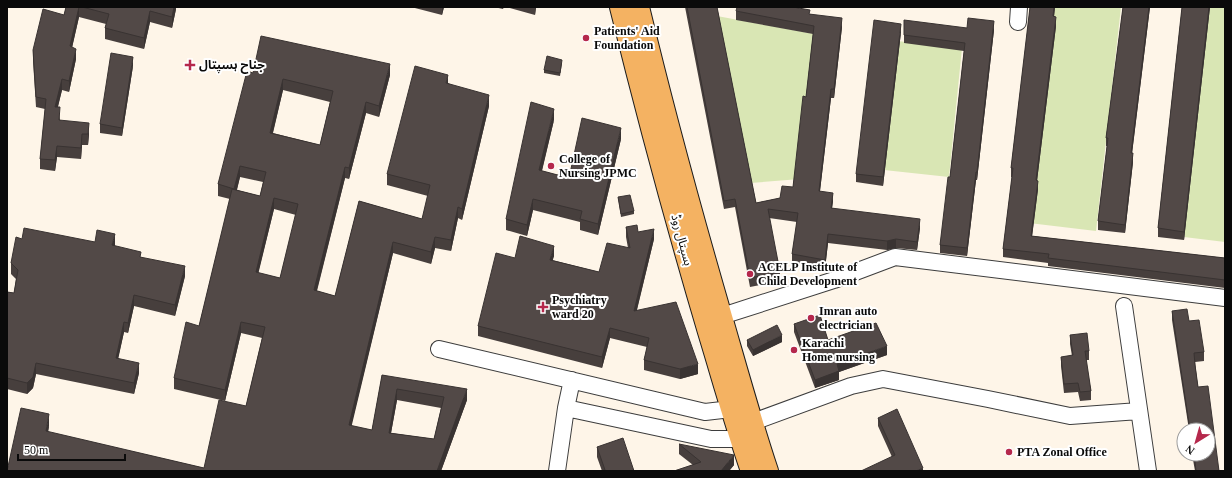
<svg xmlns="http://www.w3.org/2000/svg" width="1232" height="478" viewBox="0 0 1232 478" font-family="'Times New Roman','Noto Sans Arabic',serif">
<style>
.green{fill:#d9e6b4}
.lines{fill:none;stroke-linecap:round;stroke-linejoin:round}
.minor-casing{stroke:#3d3d3d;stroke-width:18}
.major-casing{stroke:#1b1b1b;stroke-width:22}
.minor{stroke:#fff;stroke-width:16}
.major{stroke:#f4b262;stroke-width:20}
.wall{fill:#473f3d;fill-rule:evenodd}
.shaded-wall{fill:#393332}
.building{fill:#524947;stroke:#393332;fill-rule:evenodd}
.poi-dot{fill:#b5284c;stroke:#fff;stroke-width:1.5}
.labels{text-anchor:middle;stroke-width:4;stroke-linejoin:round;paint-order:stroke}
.poi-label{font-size:12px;font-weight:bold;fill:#0a0a0a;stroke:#fff;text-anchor:start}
.street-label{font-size:12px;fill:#0a0a0a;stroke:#fff}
</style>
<rect width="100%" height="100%" fill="#fef5e8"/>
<path class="green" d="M 1054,7 L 1121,7 L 1096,231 L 1029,223 Z
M 1208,7 L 1225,7 L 1225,242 L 1184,237 Z
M 717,16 L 814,34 L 800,179 L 750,183 Z
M 897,41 L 962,48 L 949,177 L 884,170 Z"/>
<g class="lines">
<g class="minor-casing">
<path id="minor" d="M 1018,22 L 1019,7
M 1124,306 L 1148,471
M 722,316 L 834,280 L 895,257 L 1225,298
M 439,349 L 705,412 L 731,409
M 566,408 L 711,439 L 740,439
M 753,422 L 851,386 L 883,379 L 988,399 L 1070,416 L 1139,411
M 557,471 L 566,408 L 572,380"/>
</g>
<g class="major-casing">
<path id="major" d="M 620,7 C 647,116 676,224 708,332 C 722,378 735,425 751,471
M 639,7 C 664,111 692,214 722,317 C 737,369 751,420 768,471"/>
</g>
<use href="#minor" class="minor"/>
<use href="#major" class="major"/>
</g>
<path class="wall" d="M 66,7 L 176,7 L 176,9 L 172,28 L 150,22 L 144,49 L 105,39 L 105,28 L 106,24 L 79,17 L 72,47 L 76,59 L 69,92 L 62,90 L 58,107 L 60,120 L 89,134 L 88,145 L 82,145 L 81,159 L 57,157 L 55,171 L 40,169 L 40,159 L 45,109 L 36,107 L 33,61 L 33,50 L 64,15 Z
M 411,7 L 444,7 L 442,15 Z
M 494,7 L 504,7 L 503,9 Z
M 506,7 L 536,7 L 535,15 Z
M 685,7 L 717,7 L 756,203 L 780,198 L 793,187 L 806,97 L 813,34 L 736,20 L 736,11 L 810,14 L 842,27 L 834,98 L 831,98 L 820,191 L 833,201 L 832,208 L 920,228 L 917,250 L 896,248 L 887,250 L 828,243 L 825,269 L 792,263 L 792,254 L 797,222 L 769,218 L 780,272 L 780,281 L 750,287 L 735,207 L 724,209 Z
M 1028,7 L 1055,7 L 1054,17 L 1056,26 L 1037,181 L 1038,189 L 1032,236 L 1225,258 L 1225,288 L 1048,266 L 1048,263 L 1003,257 L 1003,249 L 1012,177 L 1011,177 L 1011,168 L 1030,8 Z
M 1123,7 L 1150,7 L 1132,153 L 1133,162 L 1125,233 L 1098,230 L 1098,221 L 1107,146 L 1106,146 L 1106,138 Z
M 1182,7 L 1210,7 L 1184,240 L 1158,237 L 1158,228 Z
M 967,28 L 994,30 L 977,180 L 976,180 L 967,256 L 940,253 L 940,245 L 950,177 L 964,51 L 904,43 L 904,35 Z
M 901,32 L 883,186 L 856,182 L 856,174 Z
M 562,63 L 560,76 L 544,73 L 544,70 Z
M 133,66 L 122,136 L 100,133 L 100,124 Z
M 253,73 L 390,75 L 379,117 L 366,113 L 349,179 L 345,178 L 317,291 L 335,296 L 359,201 L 422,219 L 428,196 L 387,185 L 387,174 L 448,83 L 489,106 L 462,220 L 458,218 L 451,251 L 435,248 L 431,264 L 393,253 L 351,426 L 372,430 L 382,375 L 467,400 L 441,471 L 7,471 L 49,426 L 48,432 L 204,468 L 246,406 L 262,338 L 241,333 L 225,401 L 174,389 L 174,378 L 199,326 L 230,199 L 218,196 L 218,184 ZM 283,90 L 330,102 L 320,145 L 273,133 ZM 240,177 L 263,182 L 260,196 L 237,190 ZM 274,209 L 296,215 L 280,278 L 258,273 ZM 397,400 L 441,408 L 434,439 L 391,433 Z
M 554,120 L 542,171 L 569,178 L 621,139 L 598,235 L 580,230 L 580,222 L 533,210 L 527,236 L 506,230 L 506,219 Z
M 618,197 L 634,211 L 634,214 L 621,217 Z
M 626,227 L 654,239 L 637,310 L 698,374 L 680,379 L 644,370 L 644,360 L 647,347 L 610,338 L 602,368 L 478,336 L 478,326 L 515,258 L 554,256 L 552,260 L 599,272 L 628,248 L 626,237 Z
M 22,239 L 95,242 L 115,244 L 115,246 L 185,276 L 175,316 L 134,306 L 128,333 L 124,332 L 118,358 L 139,373 L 134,394 L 36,374 L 33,388 L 27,394 L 7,389 L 7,292 L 14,293 L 16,279 L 11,274 L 11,263 Z
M 1172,311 L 1189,321 L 1204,352 L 1204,361 L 1195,362 L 1198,387 L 1219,471 L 1195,471 L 1192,454 L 1208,454 L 1208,430 L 1189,430 L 1172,320 Z
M 794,324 L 828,340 L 887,355 L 839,372 L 839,380 L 815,388 L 794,332 Z
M 1070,335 L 1089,351 L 1089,360 L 1086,360 L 1091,391 L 1091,400 L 1080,401 L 1078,392 L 1064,393 L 1061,366 L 1061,357 L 1072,356 L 1070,344 Z
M 747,340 L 782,342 L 753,356 L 747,346 Z
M 878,418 L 923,471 L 892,457 L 878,426 Z
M 679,444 L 734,465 L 729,471 L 674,471 L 693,465 L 679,454 Z
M 597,447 L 634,471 L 602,471 L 597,457 Z"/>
<path class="shaded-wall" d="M 79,7 L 79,17 L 70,57 L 70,46 Z
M 174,7 L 176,7 L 176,9 L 172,28 L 172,17 Z
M 442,7 L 444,7 L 442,15 Z
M 535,7 L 536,7 L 535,15 Z
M 1054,7 L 1055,7 L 1053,25 L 1053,16 Z
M 1149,7 L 1150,7 L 1131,162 L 1131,153 Z
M 1209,7 L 1210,7 L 1184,240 L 1184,232 Z
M 150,11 L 150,22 L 144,49 L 144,38 Z
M 1056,17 L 1056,26 L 1036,189 L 1036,180 Z
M 842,18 L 842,27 L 834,98 L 834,89 Z
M 994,21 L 994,30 L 977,180 L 977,172 Z
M 901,24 L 901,32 L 883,186 L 883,177 Z
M 76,49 L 76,59 L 69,92 L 69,81 Z
M 133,57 L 133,66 L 122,136 L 122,128 Z
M 390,64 L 390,75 L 379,117 L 379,106 Z
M 448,75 L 448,86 L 446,83 Z
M 62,79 L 62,90 L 55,117 L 55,107 Z
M 283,79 L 283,90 L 270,144 L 270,133 Z
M 831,89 L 831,98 L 819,199 L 819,191 Z
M 489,95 L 489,106 L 462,220 L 462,209 Z
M 366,102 L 366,113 L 349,179 L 349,168 Z
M 554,109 L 554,120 L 539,182 L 539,170 Z
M 89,123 L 89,134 L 88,145 L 88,134 Z
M 621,128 L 621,139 L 598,235 L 598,224 Z
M 82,134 L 82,145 L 81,159 L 81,148 Z
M 57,146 L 57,157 L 55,171 L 55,160 Z
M 1133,153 L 1133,162 L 1125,233 L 1125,225 Z
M 240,166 L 240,177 L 234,200 L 234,189 Z
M 345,167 L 345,178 L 314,301 L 314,290 Z
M 976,172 L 976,180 L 967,256 L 967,248 Z
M 1038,181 L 1038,189 L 1031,245 L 1031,236 Z
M 833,193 L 833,201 L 831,216 L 831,208 Z
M 274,198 L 274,209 L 256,283 L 256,272 Z
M 533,199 L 533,210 L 527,236 L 527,225 Z
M 458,207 L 458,218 L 451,251 L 451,240 Z
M 920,219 L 920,228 L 917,250 L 917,242 Z
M 654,229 L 654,239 L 634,321 L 634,311 Z
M 115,234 L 115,244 L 112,256 L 112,245 Z
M 828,234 L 828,243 L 825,269 L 825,260 Z
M 435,237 L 435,248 L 431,264 L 431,252 Z
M 896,239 L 896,248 L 887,250 L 887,241 Z
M 393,242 L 393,253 L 349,437 L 349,425 Z
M 554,246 L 554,256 L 550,270 L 550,260 Z
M 185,266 L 185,276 L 175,316 L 175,305 Z
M 134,295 L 134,306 L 128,333 L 128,323 Z
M 124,322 L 124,332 L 116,369 L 116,358 Z
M 241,322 L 241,333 L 225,401 L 225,390 Z
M 610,328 L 610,338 L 602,368 L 602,357 Z
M 782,335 L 782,342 L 753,356 L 753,350 Z
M 887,346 L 887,355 L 839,372 L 839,380 L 815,388 L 815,380 L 837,364 Z
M 36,363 L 36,374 L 33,388 L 27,394 L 27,383 Z
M 139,363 L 139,373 L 134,394 L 134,383 Z
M 698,364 L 698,374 L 680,379 L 680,369 Z
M 397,389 L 397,400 L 389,444 L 389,433 Z
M 467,389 L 467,400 L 441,471 L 437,471 Z
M 49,414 L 49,426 L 46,443 L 46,431 Z
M 734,455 L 734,465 L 729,471 L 721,471 Z
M 923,468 L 923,471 L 916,471 Z"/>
<path class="building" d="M 66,7 L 79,7 L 70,46 L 76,49 L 69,81 L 62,79 L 55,107 L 60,107 L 59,120 L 89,123 L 88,134 L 82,134 L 81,148 L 57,146 L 55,160 L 40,159 L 46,99 L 36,97 L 33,50 L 43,9 L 64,15 Z
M 82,7 L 174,7 L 172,17 L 150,11 L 144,38 L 105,28 L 109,14 Z
M 687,7 L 717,7 L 756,203 L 780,198 L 782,186 L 793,187 L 803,96 L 806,97 L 814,26 L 736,11 L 737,7 L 793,7 L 810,10 L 809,14 L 842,18 L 834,89 L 831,89 L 819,191 L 833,193 L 831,208 L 920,219 L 917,242 L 896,239 L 887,241 L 828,234 L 825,260 L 792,254 L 798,213 L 768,209 L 780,272 L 750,278 L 735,199 L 724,201 Z
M 1030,7 L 1054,7 L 1053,16 L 1056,17 L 1036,180 L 1038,181 L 1031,236 L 1225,258 L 1225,280 L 1048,258 L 1049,254 L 1003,249 L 1013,168 L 1011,168 Z
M 1123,7 L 1149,7 L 1131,153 L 1133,153 L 1125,225 L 1098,221 L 1108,138 L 1106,138 Z
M 1182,7 L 1209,7 L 1184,232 L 1158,228 Z
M 968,18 L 994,21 L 977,172 L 976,172 L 967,248 L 940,245 L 948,177 L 950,177 L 965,43 L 904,35 L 904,20 L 967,28 Z
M 874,20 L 901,24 L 883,177 L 856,174 Z
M 261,36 L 390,64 L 379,106 L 366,102 L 349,168 L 345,167 L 314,290 L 335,296 L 359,201 L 422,219 L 430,185 L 387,174 L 415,66 L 448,75 L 446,83 L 489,95 L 462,209 L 458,207 L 451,240 L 435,237 L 431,252 L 393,242 L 349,425 L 372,430 L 382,375 L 467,389 L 437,471 L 7,471 L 21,408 L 49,414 L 46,431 L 204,468 L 219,400 L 246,406 L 265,327 L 241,322 L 225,390 L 174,378 L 186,322 L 199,326 L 232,189 L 260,196 L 266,172 L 240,166 L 234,189 L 218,184 L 247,71 L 253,73 ZM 283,79 L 333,91 L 320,145 L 270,133 ZM 274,198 L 298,204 L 280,278 L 256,272 ZM 397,389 L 444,397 L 434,439 L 389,433 Z
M 111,53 L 133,57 L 122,128 L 100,124 Z
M 547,56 L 562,60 L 560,73 L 544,70 Z
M 531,102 L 554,109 L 539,170 L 569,178 L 582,118 L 621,128 L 598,224 L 580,219 L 582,211 L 533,199 L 527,225 L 506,219 Z
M 630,195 L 634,211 L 621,214 L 618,197 Z
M 637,225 L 638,232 L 654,229 L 634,311 L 676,302 L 698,364 L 680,369 L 644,360 L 649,338 L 610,328 L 602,357 L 478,326 L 496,253 L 515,258 L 520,236 L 554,246 L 550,260 L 599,272 L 607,243 L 630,248 L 626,227 Z
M 24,228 L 95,242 L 97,230 L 115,234 L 112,245 L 141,252 L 140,257 L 185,266 L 175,305 L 134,295 L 128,323 L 124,322 L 116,358 L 139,363 L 134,383 L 36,363 L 33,377 L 27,383 L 7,378 L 7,292 L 14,293 L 18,270 L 11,263 L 16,237 L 22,239 Z
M 1187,309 L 1189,321 L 1199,320 L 1204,352 L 1194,353 L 1195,365 L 1198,387 L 1208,386 L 1219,471 L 1196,471 L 1194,454 L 1208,454 L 1208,430 L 1190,430 L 1172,311 Z
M 820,315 L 828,340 L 876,323 L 887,346 L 837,364 L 839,371 L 815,380 L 794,324 Z
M 777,325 L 782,335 L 753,350 L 747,340 Z
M 1087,333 L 1089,351 L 1085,351 L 1091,391 L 1080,392 L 1078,383 L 1064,384 L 1061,357 L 1073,355 L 1070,335 Z
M 897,409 L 923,468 L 916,471 L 861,471 L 895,455 L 878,418 Z
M 623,438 L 634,471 L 601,471 L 605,470 L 597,447 Z
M 679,444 L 734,455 L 721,471 L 674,471 L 701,462 Z"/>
<g class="poi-dot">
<circle cx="586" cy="38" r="4"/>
<path d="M188 59h4v4h4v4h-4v4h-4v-4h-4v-4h4z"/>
<circle cx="551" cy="166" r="4"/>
<circle cx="750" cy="274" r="4"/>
<path d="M541 301h4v4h4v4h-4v4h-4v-4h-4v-4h4z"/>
<circle cx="811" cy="318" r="4"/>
<circle cx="794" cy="350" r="4"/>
<circle cx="1009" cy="452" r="4"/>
</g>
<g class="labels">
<g class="poi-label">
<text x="594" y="35">Patients' Aid<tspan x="594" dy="14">Foundation</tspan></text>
<text x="199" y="69">جناح ہسپتال</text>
<text x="559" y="163">College of<tspan x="559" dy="14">Nursing JPMC</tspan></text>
<text x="758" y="271">ACELP Institute of<tspan x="758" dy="14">Child Development</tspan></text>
<text x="552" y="304">Psychiatry<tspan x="552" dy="14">ward 20</tspan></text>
<text x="819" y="315">Imran auto<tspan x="819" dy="14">electrician</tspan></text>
<text x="802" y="347">Karachi<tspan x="802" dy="14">Home nursing</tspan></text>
<text x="1017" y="456">PTA Zonal Office</text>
</g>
<g class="street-label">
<text transform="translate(682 240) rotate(75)" y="4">ہسپتال روڈ</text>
</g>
</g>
<rect width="1232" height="478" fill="none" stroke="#0a0a0a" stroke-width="16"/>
<g transform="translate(1196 442) rotate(217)"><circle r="19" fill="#ffffff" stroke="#9d9d9d"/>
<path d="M0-3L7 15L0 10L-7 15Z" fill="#b5284c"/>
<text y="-6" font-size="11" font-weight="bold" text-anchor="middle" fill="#0a0a0a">N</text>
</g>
<path d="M18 454v6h107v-6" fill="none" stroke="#0a0a0a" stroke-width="2"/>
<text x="24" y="454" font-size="12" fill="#0a0a0a" stroke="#ffffff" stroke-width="3" paint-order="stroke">50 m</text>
</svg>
